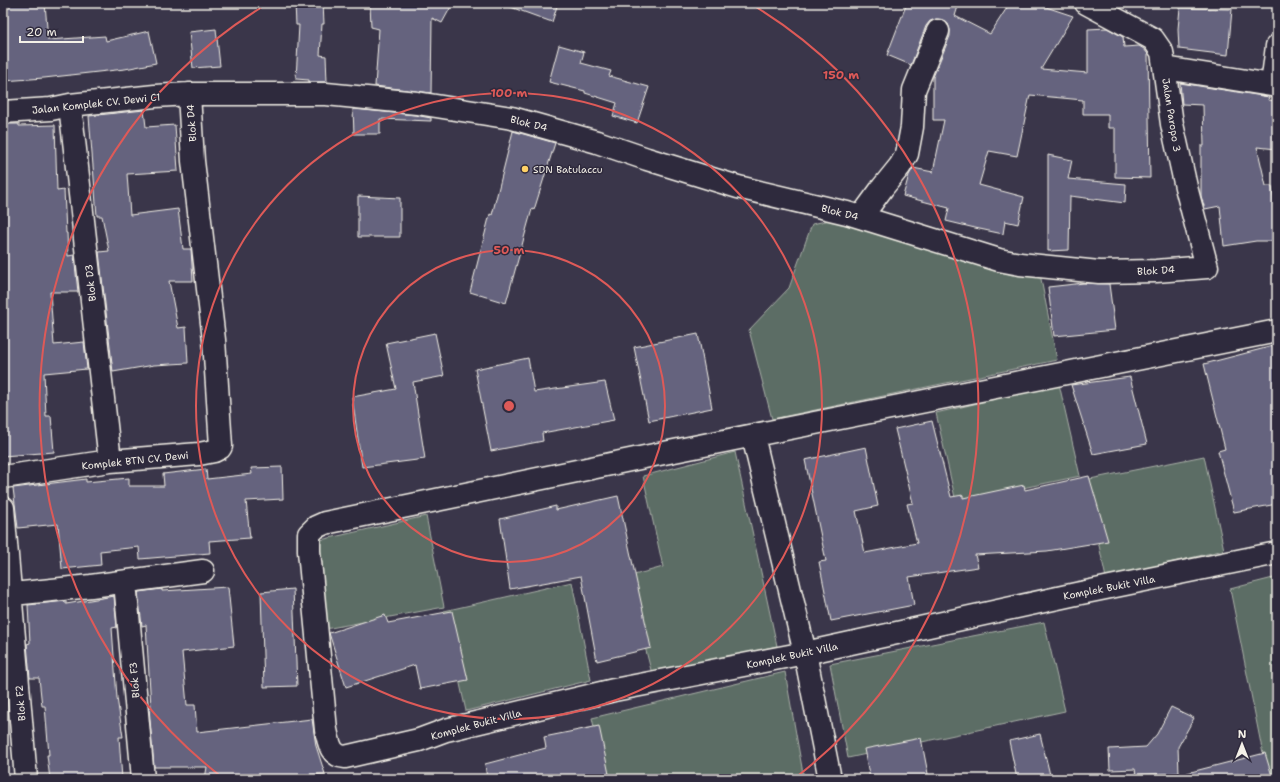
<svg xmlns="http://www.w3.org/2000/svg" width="1280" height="782" viewBox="0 0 1280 782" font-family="'Shantell Sans',sans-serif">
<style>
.green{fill:#5c6d65;stroke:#a8afa6}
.building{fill:#65647e;stroke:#f4f1e8}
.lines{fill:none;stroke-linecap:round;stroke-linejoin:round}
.minor-casing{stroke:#f4f1e8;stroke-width:25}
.minor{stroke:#2f2a3d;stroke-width:22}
.ring{fill:none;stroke:#de5a58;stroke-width:2}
.poi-dot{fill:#ffd166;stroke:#2f2a3d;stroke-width:1.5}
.labels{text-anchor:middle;stroke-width:3;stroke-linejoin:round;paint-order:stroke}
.street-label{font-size:10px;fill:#f4f1e8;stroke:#2f2a3d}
.poi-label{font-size:10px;fill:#f4f1e8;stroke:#2f2a3d;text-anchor:start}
.centre{fill:#de5a58;stroke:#2f2a3d;stroke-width:2}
.ring-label{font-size:12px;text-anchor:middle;font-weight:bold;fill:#de5a58;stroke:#2f2a3d;stroke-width:3;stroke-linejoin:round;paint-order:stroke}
</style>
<rect width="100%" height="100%" fill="#3a364a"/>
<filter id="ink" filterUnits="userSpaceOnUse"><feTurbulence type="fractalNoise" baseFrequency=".025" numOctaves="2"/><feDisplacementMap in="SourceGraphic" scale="8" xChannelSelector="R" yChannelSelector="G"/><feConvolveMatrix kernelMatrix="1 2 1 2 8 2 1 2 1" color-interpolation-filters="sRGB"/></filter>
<g filter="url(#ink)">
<path class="green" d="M 839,218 L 1012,275 L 1040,274 L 1057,360 L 772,419 L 749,330 L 789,288 L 812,224 Z
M 1059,384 L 1080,476 L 956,502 L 936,413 Z
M 735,452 L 777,646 L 652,674 L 627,577 L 663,567 L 643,476 Z
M 1204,456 L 1224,550 L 1106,578 L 1085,480 Z
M 426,516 L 444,607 L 325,629 L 316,541 Z
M 1277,577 L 1277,779 L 1268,779 L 1230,589 Z
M 572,582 L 591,680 L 466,711 L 444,611 Z
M 1044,622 L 1065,711 L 848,758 L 830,664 Z
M 785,672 L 804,779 L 606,779 L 592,718 Z"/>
<path class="building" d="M 6,3 L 45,3 L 48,40 L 105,36 L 106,41 L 149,31 L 156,63 L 125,69 L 44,78 L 3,81 L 3,5 L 6,5 Z
M 295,3 L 323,3 L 324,24 L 322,24 L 320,55 L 326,56 L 327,82 L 309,82 L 309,80 L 296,79 L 299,25 L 296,25 Z
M 370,3 L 453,3 L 442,23 L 432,18 L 431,93 L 375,86 L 379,29 L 371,27 Z
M 506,3 L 558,3 L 552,22 L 505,5 Z
M 907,3 L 959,3 L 955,16 L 990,34 L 1010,3 L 1034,3 L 1073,16 L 1041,69 L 1088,73 L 1088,29 L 1107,28 L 1123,37 L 1124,47 L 1139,46 L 1144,49 L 1148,54 L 1150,178 L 1115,177 L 1115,128 L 1108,128 L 1108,114 L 1083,114 L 1083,100 L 1030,95 L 1017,156 L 989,151 L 979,185 L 1024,197 L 1018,224 L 1005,221 L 1003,234 L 975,228 L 946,221 L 949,208 L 903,196 L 909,175 L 913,168 L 933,172 L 944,120 L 933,120 L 933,77 L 950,36 L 950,30 L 948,24 L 943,20 L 936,19 L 930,21 L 926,26 L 911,65 L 887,55 Z
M 1180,8 L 1232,9 L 1228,55 L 1179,49 L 1178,29 Z
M 216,29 L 220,66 L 193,68 L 189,32 Z
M 559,45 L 584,52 L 581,63 L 611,71 L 609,76 L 649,87 L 637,123 L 613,116 L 617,103 L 585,93 L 585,91 L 549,82 Z
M 1180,83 L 1269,97 L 1268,100 L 1277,101 L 1277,149 L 1257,147 L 1266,186 L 1272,186 L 1275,213 L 1277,213 L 1277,241 L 1256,241 L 1224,246 L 1220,206 L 1205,209 L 1201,196 L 1201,146 L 1204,146 L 1203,105 L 1182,104 Z
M 353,109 L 415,115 L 431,118 L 431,121 L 380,119 L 380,134 L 354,134 Z
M 144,110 L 146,127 L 175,125 L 178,171 L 127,174 L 130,215 L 178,209 L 183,249 L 191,249 L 193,281 L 169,281 L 178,328 L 186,327 L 188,363 L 154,365 L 113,372 L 99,252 L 109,251 L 102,216 L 97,216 L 89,116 Z
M 3,124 L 19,124 L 19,126 L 55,125 L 57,191 L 64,190 L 66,233 L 67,233 L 68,256 L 74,255 L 78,292 L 50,292 L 54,345 L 84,342 L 87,369 L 44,373 L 46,416 L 51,416 L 54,452 L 3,456 Z
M 513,131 L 555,143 L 534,210 L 532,209 L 506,303 L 470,292 L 490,214 L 492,215 Z
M 1048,155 L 1072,160 L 1068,179 L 1126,184 L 1125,203 L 1070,196 L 1069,250 L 1048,251 Z
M 358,196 L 400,198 L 400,237 L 358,237 Z
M 1084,283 L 1109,284 L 1115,330 L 1054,336 L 1048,287 Z
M 435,333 L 444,376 L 413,382 L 425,459 L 362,467 L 352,397 L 396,389 L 386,343 Z
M 698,334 L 712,408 L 649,421 L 634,347 Z
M 1277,345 L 1277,504 L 1234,512 L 1218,451 L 1225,449 L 1204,364 Z
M 528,358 L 534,392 L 605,382 L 614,420 L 542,433 L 543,441 L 491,451 L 475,369 Z
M 1130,377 L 1147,444 L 1093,454 L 1071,385 Z
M 932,421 L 951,497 L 963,495 L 963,498 L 1024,485 L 1025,490 L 1089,476 L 1108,541 L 1047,551 L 975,555 L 978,567 L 909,577 L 914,605 L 831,621 L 819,562 L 826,561 L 805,460 L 866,447 L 878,506 L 856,511 L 865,553 L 917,543 L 907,504 L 913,503 L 895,429 Z
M 282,467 L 283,499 L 246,501 L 250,538 L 209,541 L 210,553 L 140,559 L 139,547 L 100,551 L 101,565 L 62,569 L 58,524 L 18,528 L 13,488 L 86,479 L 86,482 L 129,478 L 129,486 L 164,486 L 163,474 L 206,469 L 207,479 L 252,474 L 251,468 Z
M 618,496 L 651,648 L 597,661 L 581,576 L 510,589 L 500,519 L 556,506 L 556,510 Z
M 228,587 L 234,646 L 182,652 L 187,705 L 195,705 L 197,732 L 312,719 L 316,746 L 325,774 L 247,779 L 205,779 L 207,767 L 154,767 L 149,708 L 151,707 L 146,625 L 142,626 L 138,592 L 162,589 L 162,591 Z
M 293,589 L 297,686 L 264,687 L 261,592 Z
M 114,596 L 117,627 L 112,628 L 117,698 L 123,737 L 119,737 L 122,779 L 50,779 L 47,755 L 49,755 L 45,706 L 42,706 L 39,678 L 30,678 L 27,644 L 30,643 L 28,605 L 66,601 L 66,604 Z
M 452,611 L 468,680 L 420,689 L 415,665 L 346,687 L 329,633 L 385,615 L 388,623 Z
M 1171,707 L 1194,718 L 1178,747 L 1179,773 L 1136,775 L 1135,769 L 1110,770 L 1109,749 L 1146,747 L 1157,734 Z
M 599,726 L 610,779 L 487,779 L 485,764 L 546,748 L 544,737 Z
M 1040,734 L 1051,779 L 1017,779 L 1009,741 Z
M 921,738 L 929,779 L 870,779 L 864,749 Z
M 1265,753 L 1273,779 L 1188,779 L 1187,773 Z"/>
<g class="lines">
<g class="minor-casing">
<path id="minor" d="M 1165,68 L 1277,86
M 1272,85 L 1277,46
M 70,105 L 110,461
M 3,112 L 51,109 L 70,105 L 155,96 L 189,94
M 861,217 L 883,187 L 900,166 L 907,154 L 912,127 L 914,90 L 938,31
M 1277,331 L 659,454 L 325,523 L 316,527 L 309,534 L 309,551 L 326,730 C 329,742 330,756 345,757 L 419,740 L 446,730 L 614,690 L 805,653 L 1076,594 L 1277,553
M 753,436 L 805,653 L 830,779
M 3,477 L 110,461 L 199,454 L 214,451 L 220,448 L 221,446 L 214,340 L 193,161 L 189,94 L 326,94 L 417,103 L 512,118 L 597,142 L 647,159 L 738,187 L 847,213 L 999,260 L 1020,264 L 1099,272 L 1156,271 L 1207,267 L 1186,187 L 1172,124 L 1162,52 L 1153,39 L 1086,3
M 3,508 L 26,779
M 125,582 L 143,779
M 3,595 L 91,586 L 203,571"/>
</g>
<use href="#minor" class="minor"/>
</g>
</g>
<g class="ring">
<circle cx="509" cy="406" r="156"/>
<circle cx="509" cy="406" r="313"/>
<path d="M223 778A469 469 0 0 1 267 4M751 4A469 469 0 0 1 795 778"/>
</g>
<circle class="poi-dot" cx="525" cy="169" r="4"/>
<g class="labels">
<g class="street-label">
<text transform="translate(96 103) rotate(-6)" y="4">Jalan Komplek CV. Dewi C1</text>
<text transform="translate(1172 115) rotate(81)" y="4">Jalan Paropo 3</text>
<text transform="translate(191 123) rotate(-94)" y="4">Blok D4</text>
<text transform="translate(529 123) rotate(14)" y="4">Blok D4</text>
<text transform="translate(840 212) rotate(14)" y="4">Blok D4</text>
<text transform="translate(1156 270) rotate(-3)" y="4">Blok D4</text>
<text transform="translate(90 283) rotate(-96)" y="4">Blok D3</text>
<text transform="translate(135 460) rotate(-6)" y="4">Komplek BTN CV. Dewi</text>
<text transform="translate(1109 587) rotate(-11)" y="4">Komplek Bukit Villa</text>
<text transform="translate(792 655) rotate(-12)" y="4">Komplek Bukit Villa</text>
<text transform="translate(134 680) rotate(-95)" y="4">Blok F3</text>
<text transform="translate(20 703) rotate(-95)" y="4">Blok F2</text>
<text transform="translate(476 724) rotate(-15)" y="4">Komplek Bukit Villa</text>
</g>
<g class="poi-label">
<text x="533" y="173">SDN Batulaccu</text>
</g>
</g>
<circle cx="509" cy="406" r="6" class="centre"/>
<g class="ring-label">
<text x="841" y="79">150 m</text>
<text x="509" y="97">100 m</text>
<text x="509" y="254">50 m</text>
</g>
<rect width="1280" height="782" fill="none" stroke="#2f2a3d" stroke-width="16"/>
<rect x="8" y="8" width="1264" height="766" fill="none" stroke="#f4f1e8" stroke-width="1.5" filter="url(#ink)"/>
<g transform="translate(1242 744)" stroke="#2f2a3d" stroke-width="3" paint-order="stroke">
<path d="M0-3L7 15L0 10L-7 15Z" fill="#f4f1e8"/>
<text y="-6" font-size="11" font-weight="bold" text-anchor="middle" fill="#f4f1e8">N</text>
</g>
<path d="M20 36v6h63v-6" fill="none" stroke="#f4f1e8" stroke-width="2"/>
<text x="26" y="36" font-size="12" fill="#f4f1e8" stroke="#2f2a3d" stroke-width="3" paint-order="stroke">20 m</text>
</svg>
